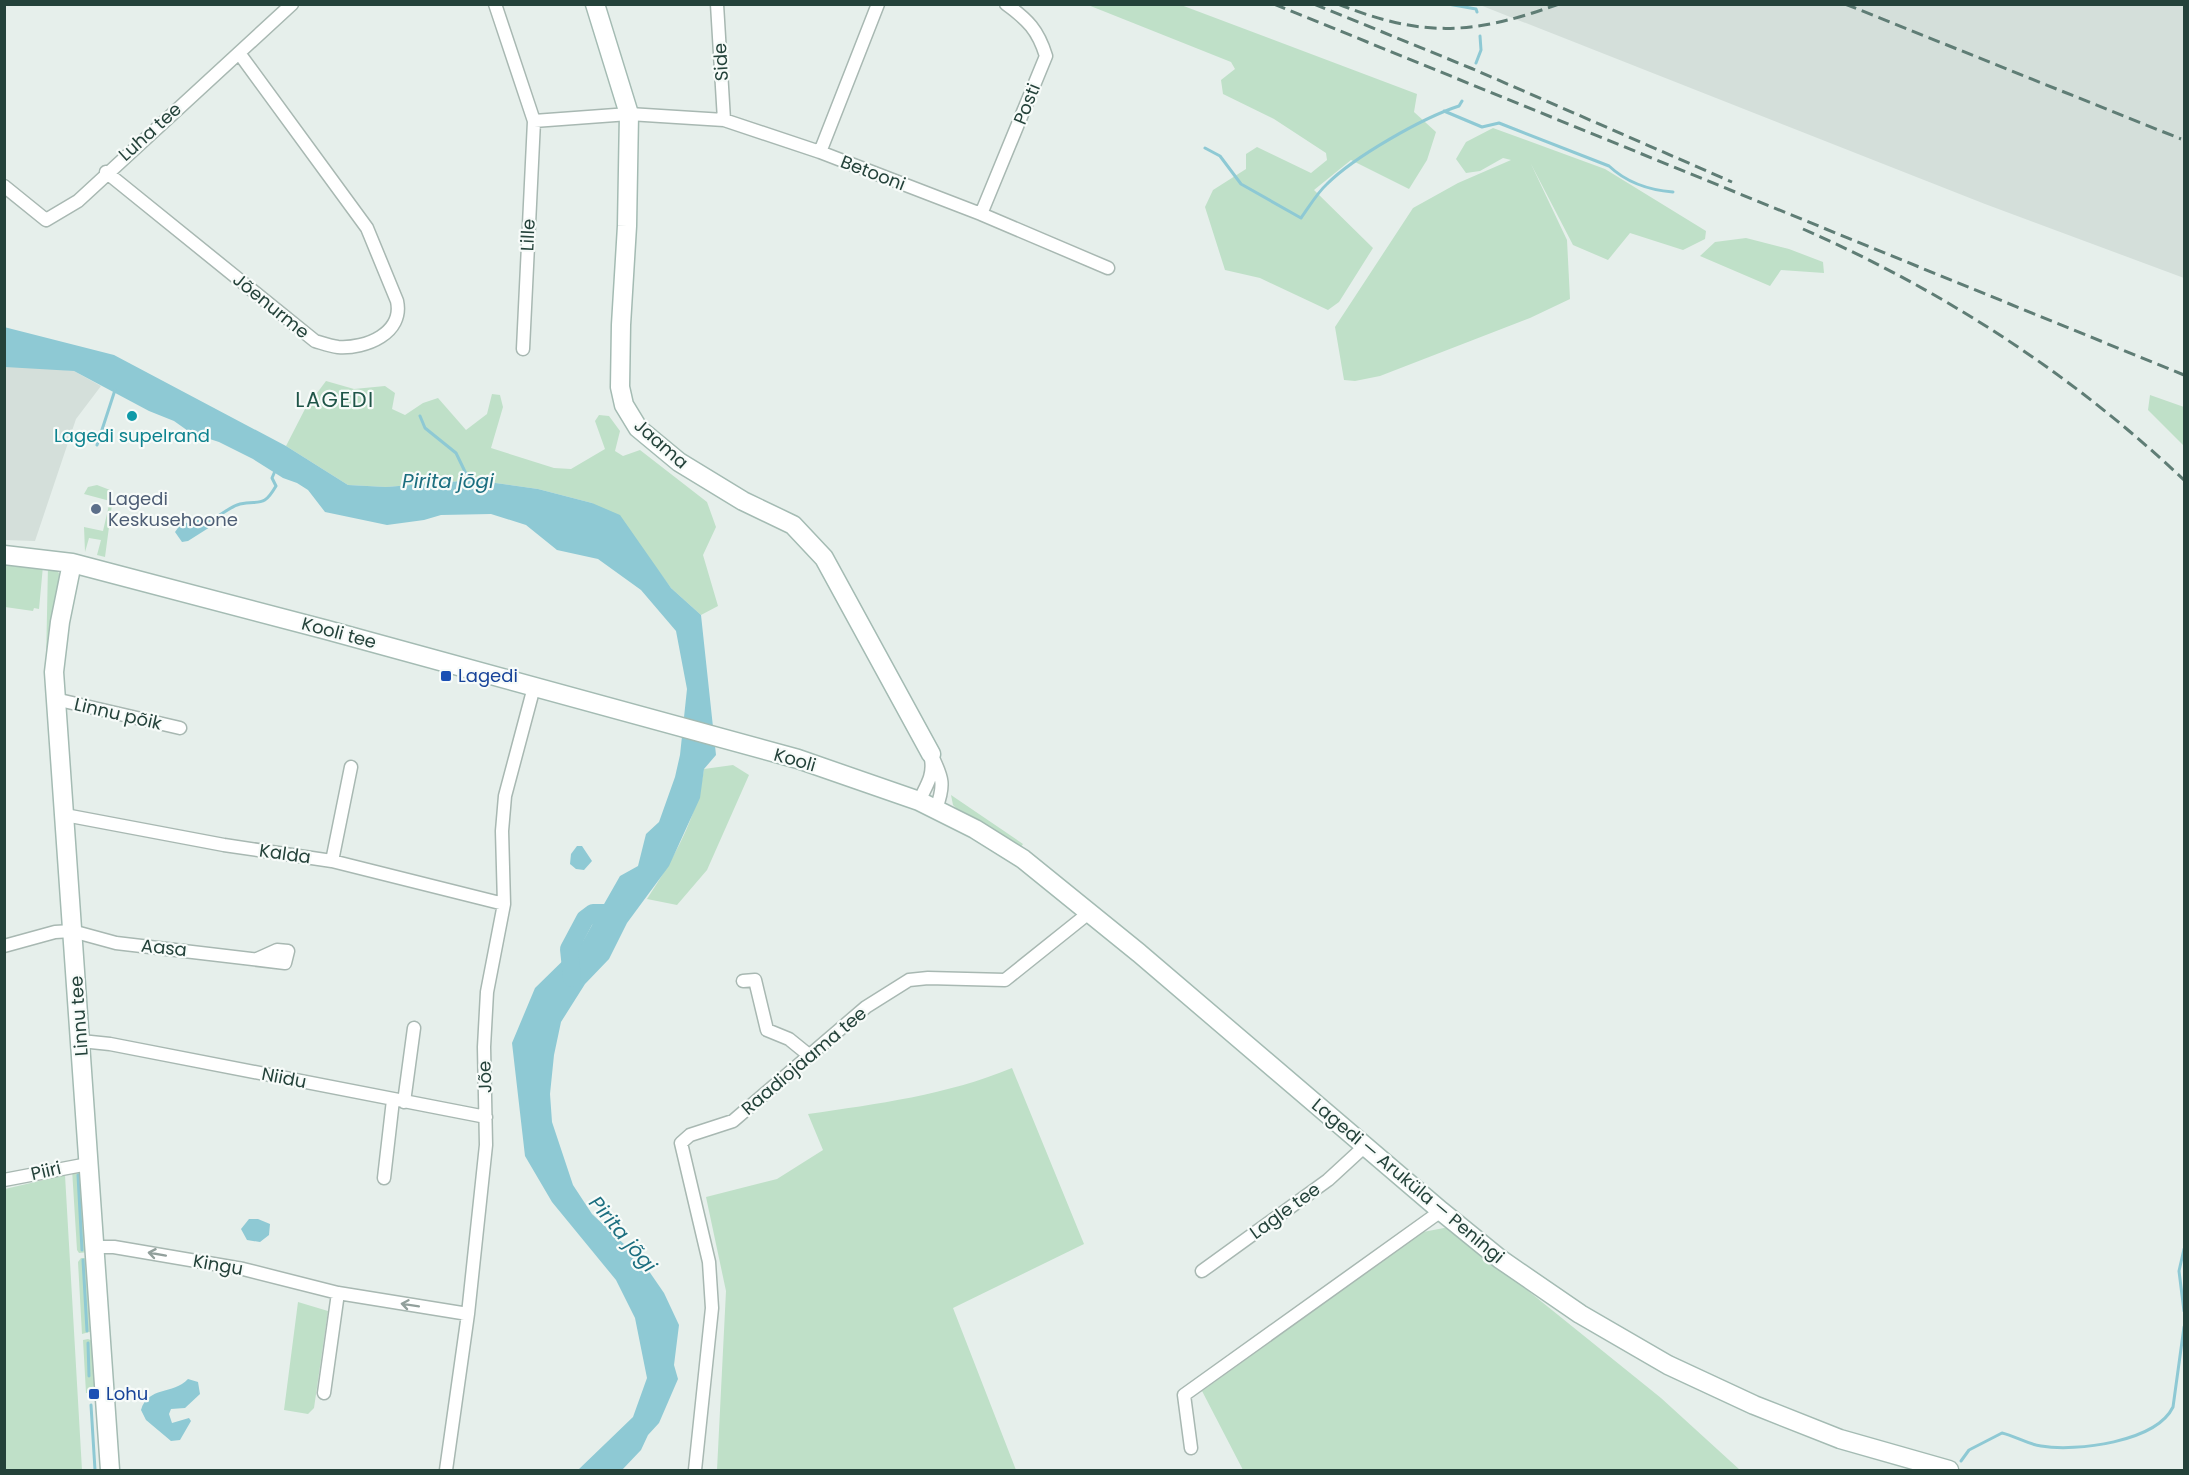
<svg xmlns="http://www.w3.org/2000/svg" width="2189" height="1475" viewBox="0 0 2189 1475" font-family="Poppins,sans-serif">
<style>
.built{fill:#d4dfda}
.green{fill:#bfe0c8}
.water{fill:#8ec9d4}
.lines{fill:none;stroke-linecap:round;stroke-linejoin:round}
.stream{stroke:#8ec9d4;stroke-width:3}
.river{stroke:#8ec9d4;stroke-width:18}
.street-casing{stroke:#a8b8b2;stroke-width:15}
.secondary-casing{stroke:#a4bbb3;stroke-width:21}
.street{stroke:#fff;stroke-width:12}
.secondary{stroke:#fff;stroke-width:18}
.rail{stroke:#5f7d75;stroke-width:3;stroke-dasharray:12 6;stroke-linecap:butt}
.oneway{stroke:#92a09c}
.culture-dot{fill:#0f9aa8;stroke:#f7fbf9;stroke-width:2}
.service-dot{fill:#5c6f8a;stroke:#f7fbf9;stroke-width:2}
.transit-dot{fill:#1a4fb4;stroke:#f7fbf9;stroke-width:2}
.labels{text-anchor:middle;stroke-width:4.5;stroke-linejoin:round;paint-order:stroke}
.street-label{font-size:18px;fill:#24423a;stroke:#f7fbf9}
.culture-label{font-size:18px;fill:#0d838f;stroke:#f7fbf9}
.service-label{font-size:18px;fill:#4e5e75;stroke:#f7fbf9;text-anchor:start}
.transit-label{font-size:18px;fill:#164399;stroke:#f7fbf9;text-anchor:start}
.water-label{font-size:20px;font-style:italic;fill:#1c6f80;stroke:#f7fbf9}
.quarter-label{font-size:21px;letter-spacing:1.5px;fill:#1f5548;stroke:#f7fbf9}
</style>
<rect width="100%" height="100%" fill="#e6efeb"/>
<path class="built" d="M 1480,5 L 2184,5 L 2184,278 L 1985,204 Z
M 30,366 L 74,371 L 101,386 L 76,419 L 35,541 L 5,540 L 4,367 Z"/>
<path class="green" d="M 1088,5 L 1181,5 L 1417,94 L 1414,112 L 1436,132 L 1427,160 L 1409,189 L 1351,160 L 1314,190 L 1373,248 L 1339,302 L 1328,310 L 1260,278 L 1225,270 L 1205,207 L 1213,190 L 1246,169 L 1246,154 L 1257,147 L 1311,173 L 1327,160 L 1326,153 L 1274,119 L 1223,94 L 1221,80 L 1235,69 L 1231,62 Z
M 1493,128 L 1605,169 L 1706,231 L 1705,239 L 1683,250 L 1630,233 L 1608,260 L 1573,245 L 1531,164 L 1567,240 L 1570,299 L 1530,318 L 1380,376 L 1355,381 L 1344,380 L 1335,327 L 1413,208 L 1458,183 L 1511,160 L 1503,158 L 1480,171 L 1466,173 L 1456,159 L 1466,142 Z
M 1746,238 L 1789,249 L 1823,262 L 1824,273 L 1781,270 L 1770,286 L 1700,256 L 1715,242 Z
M 326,381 L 354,389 L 385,386 L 395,393 L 392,409 L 405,415 L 423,403 L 438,398 L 466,430 L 487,414 L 492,394 L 500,395 L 503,407 L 491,448 L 554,468 L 571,469 L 605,449 L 595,421 L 599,415 L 609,416 L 620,431 L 615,451 L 623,456 L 640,450 L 707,502 L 716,527 L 703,555 L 718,606 L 701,615 L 671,588 L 635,539 L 592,503 L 538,489 L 474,480 L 386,487 L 348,485 L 286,446 L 305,409 Z
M 2150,395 L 2184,407 L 2184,446 L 2148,410 Z
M 97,485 L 110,490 L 113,497 L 105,557 L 97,555 L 101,540 L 89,538 L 85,552 L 84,527 L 103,531 L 110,501 L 84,494 L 88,487 Z
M 4,562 L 43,566 L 39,609 L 34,608 L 33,611 L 5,607 Z
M 48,565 L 57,570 L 61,577 L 46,663 Z
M 733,765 L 749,775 L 707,870 L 677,905 L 647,899 C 674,858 697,818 704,769 Z
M 951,795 L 1023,844 L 1021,847 L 961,813 L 953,805 Z
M 1012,1068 L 1084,1244 L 953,1308 L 1016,1470 L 717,1470 L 726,1291 L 706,1197 L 777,1179 L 823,1150 L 808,1114 C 877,1104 947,1095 1012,1068 Z
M 72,1169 L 83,1174 L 90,1252 L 79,1253 L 77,1250 Z
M 65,1175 L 82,1470 L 5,1470 L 5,1189 Z
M 1449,1227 L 1661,1398 L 1740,1470 L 1243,1470 L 1202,1391 L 1423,1232 Z
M 81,1258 L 90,1258 L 93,1331 L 82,1334 L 78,1262 Z
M 298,1302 L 328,1311 L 314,1408 L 308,1414 L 284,1410 Z
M 88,1339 L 93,1341 L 95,1386 L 92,1387 L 92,1393 L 86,1393 L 83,1340 Z"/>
<path class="water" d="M 4,327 L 114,355 L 286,446 L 348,485 L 386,487 L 474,480 L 538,489 L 592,503 L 620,515 L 671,588 L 701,615 L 716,755 L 704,769 L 700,798 L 669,866 L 627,923 L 609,959 L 585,984 L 561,1022 L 554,1055 L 550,1094 L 552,1122 L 573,1185 L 592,1214 L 642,1261 L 664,1293 L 679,1325 L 674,1365 L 678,1379 L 659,1423 L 648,1435 L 641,1450 L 622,1470 L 578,1470 L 633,1417 L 647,1378 L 635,1318 L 616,1280 L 552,1202 L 525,1156 L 512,1043 L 535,988 L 583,941 L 620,876 L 638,866 L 646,834 L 659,822 L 675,777 L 680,755 L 687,689 L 676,631 L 641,590 L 598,559 L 557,550 L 526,525 L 491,514 L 441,515 L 424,520 L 387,525 L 325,512 L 308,490 L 297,483 L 283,478 L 253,459 L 219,442 L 191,433 L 174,421 L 149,411 L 74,371 L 5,367 Z
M 210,515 L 218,516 L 218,522 L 188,541 L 182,542 L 175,532 L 180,525 Z
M 577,846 L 582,846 L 592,861 L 584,870 L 576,869 L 570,864 L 571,854 Z
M 249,1219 L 258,1219 L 270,1224 L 269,1235 L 260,1242 L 247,1240 L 241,1229 Z
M 188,1379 L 198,1382 L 200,1394 L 185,1408 L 171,1409 L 169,1414 L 172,1423 L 189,1418 L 191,1421 L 180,1440 L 171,1441 L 146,1420 L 141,1410 C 148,1386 173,1395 188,1379 Z"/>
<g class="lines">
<path class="stream" d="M 1448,4 L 1476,9 L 1477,12
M 1476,63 L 1481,50 L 1480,36
M 1444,111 L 1482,127 L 1499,123 L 1609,166 C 1627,183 1648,190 1673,192
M 1205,148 L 1220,156 L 1241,184 L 1301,218 C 1309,207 1317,193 1327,184 C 1354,157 1422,118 1459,106 L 1462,101
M 420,416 L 425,428 L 456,453 L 470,482
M 97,445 L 115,390
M 218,516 C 225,512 232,506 240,504 C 261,500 263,508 276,486 L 272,478 L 275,471
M 78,1175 L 82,1250
M 2184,1249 L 2179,1271 L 2184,1311
M 83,1260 L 87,1331
M 88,1343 L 89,1376
M 91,1405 L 95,1470
M 1961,1461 L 1969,1450 L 2002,1433 C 2015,1436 2027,1444 2041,1446 C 2076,1452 2156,1442 2173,1407 L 2184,1327"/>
<path class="river" d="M 572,978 L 569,949 L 585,919 L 593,913 L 620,913"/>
<g class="street-casing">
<path id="street" d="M 495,4 L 534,121 L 523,349
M 717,4 L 724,120
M 534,121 L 629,114 L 724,120 L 820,152 L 981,214 L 1108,268
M 820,152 L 878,4
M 106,172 L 315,341 C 322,343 330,346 338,347 C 366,349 404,333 397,301 L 367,228 L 239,53
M 4,186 L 46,220 L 78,201 L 292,4
M 981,214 L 1046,56 C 1038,30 1028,20 1006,4
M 55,699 L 180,728
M 931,754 C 943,778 945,785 936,809
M 919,801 C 926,786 934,776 931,759
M 65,815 L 224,845 L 332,861 L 504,904
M 332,861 L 351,767
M 4,946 L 55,932 L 72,931 L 116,943 L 285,963 L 288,951 L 277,950 L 257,959
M 743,981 L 755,980 L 767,1030 L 789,1039 L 810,1056
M 81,1041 L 110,1044 L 486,1117
M 404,1102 L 414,1028
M 384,1178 L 393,1100
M 4,1180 L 88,1164
M 95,1247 L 114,1247 L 243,1269 L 338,1293 L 468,1314
M 1202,1271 L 1328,1180 L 1365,1146
M 324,1393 L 338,1293
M 1191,1448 L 1184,1395 L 1441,1211
M 446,1470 L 468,1314 L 486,1145 L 484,1047 L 487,992 L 504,904 L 502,831 L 505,796 L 534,687
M 695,1470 L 712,1308 L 709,1262 L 681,1143 L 690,1135 L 733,1121 L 866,1007 L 909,980 L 928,978 L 1005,980 L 1090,912"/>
</g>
<g class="secondary-casing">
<path id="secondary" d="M 595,4 L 629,114 L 627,226 L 621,325 L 620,387 L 624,405 L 638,428 L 679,462 L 743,501 L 793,525 L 824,558 L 931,754
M 4,555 L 72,563 L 327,630 L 798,759 L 919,801 L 975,829 L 1023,859 L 1139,953 L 1441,1211 L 1500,1259 L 1580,1314 L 1668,1365 L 1754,1405 L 1840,1439 L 1949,1470
M 72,563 L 60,622 L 54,672 L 110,1470"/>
</g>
<use href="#street" class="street"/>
<use href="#secondary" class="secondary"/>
<path class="rail" d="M 1274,4 L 2184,375
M 1314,4 L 1473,69 L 1732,182
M 1338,4 C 1423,38 1473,35 1559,4
M 1845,4 L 2181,139
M 1803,229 C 1944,291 2072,374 2184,480"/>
</g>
<defs><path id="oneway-shaft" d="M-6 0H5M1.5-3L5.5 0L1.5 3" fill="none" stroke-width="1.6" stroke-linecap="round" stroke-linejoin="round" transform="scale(1.5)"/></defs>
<g class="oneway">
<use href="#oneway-shaft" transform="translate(157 1254) rotate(-170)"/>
<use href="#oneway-shaft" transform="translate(410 1305) rotate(-171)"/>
</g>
<circle class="culture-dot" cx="132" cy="416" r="6"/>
<circle class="service-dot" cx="96" cy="509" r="6"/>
<g class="transit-dot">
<rect x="440" y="670" width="12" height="12" rx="3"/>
<rect x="88" y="1388" width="12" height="12" rx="3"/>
</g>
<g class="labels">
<g class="street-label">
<text transform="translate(721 62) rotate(-93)" y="6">Side</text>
<text transform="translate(1027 104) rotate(-68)" y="6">Posti</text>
<text transform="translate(150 132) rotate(-42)" y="6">Luha tee</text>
<text transform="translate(873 173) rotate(21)" y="6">Betooni</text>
<text transform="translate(528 235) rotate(-87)" y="6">Lille</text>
<text transform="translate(271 306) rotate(39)" y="6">Jõenurme</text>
<text transform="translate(661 444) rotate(41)" y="6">Jaama</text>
<text transform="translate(339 633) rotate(15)" y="6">Kooli tee</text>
<text transform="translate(118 714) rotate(13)" y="6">Linnu põik</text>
<text transform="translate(795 760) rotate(16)" y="6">Kooli</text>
<text transform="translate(285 854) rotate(8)" y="6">Kalda</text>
<text transform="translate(164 948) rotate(6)" y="6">Aasa</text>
<text transform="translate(79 1016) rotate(-94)" y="6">Linnu tee</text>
<text transform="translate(804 1061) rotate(-40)" y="6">Raadiojaama tee</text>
<text transform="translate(485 1077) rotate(-92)" y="6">Jõe</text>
<text transform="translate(284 1078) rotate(11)" y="6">Niidu</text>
<text transform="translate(46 1171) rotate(-13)" y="6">Piiri</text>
<text transform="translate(1408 1181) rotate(40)" y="6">Lagedi — Aruküla — Peningi</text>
<text transform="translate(1285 1211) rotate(-36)" y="6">Lagle tee</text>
<text transform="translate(218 1265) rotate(10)" y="6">Kingu</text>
</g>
<g class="culture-label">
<text x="132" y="442">Lagedi supelrand</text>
</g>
<g class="service-label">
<text x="108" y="505">Lagedi<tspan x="108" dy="21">Keskusehoone</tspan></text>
</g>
<g class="transit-label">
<text x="458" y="682">Lagedi</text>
<text x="106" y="1400">Lohu</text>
</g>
<g class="water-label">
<text x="448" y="488">Pirita jõgi</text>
<text transform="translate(623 1234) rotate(50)" y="7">Pirita jõgi</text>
</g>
<g class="quarter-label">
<text x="335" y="407">LAGEDI</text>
</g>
</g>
<rect width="2189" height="1475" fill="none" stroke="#24423a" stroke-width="12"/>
</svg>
